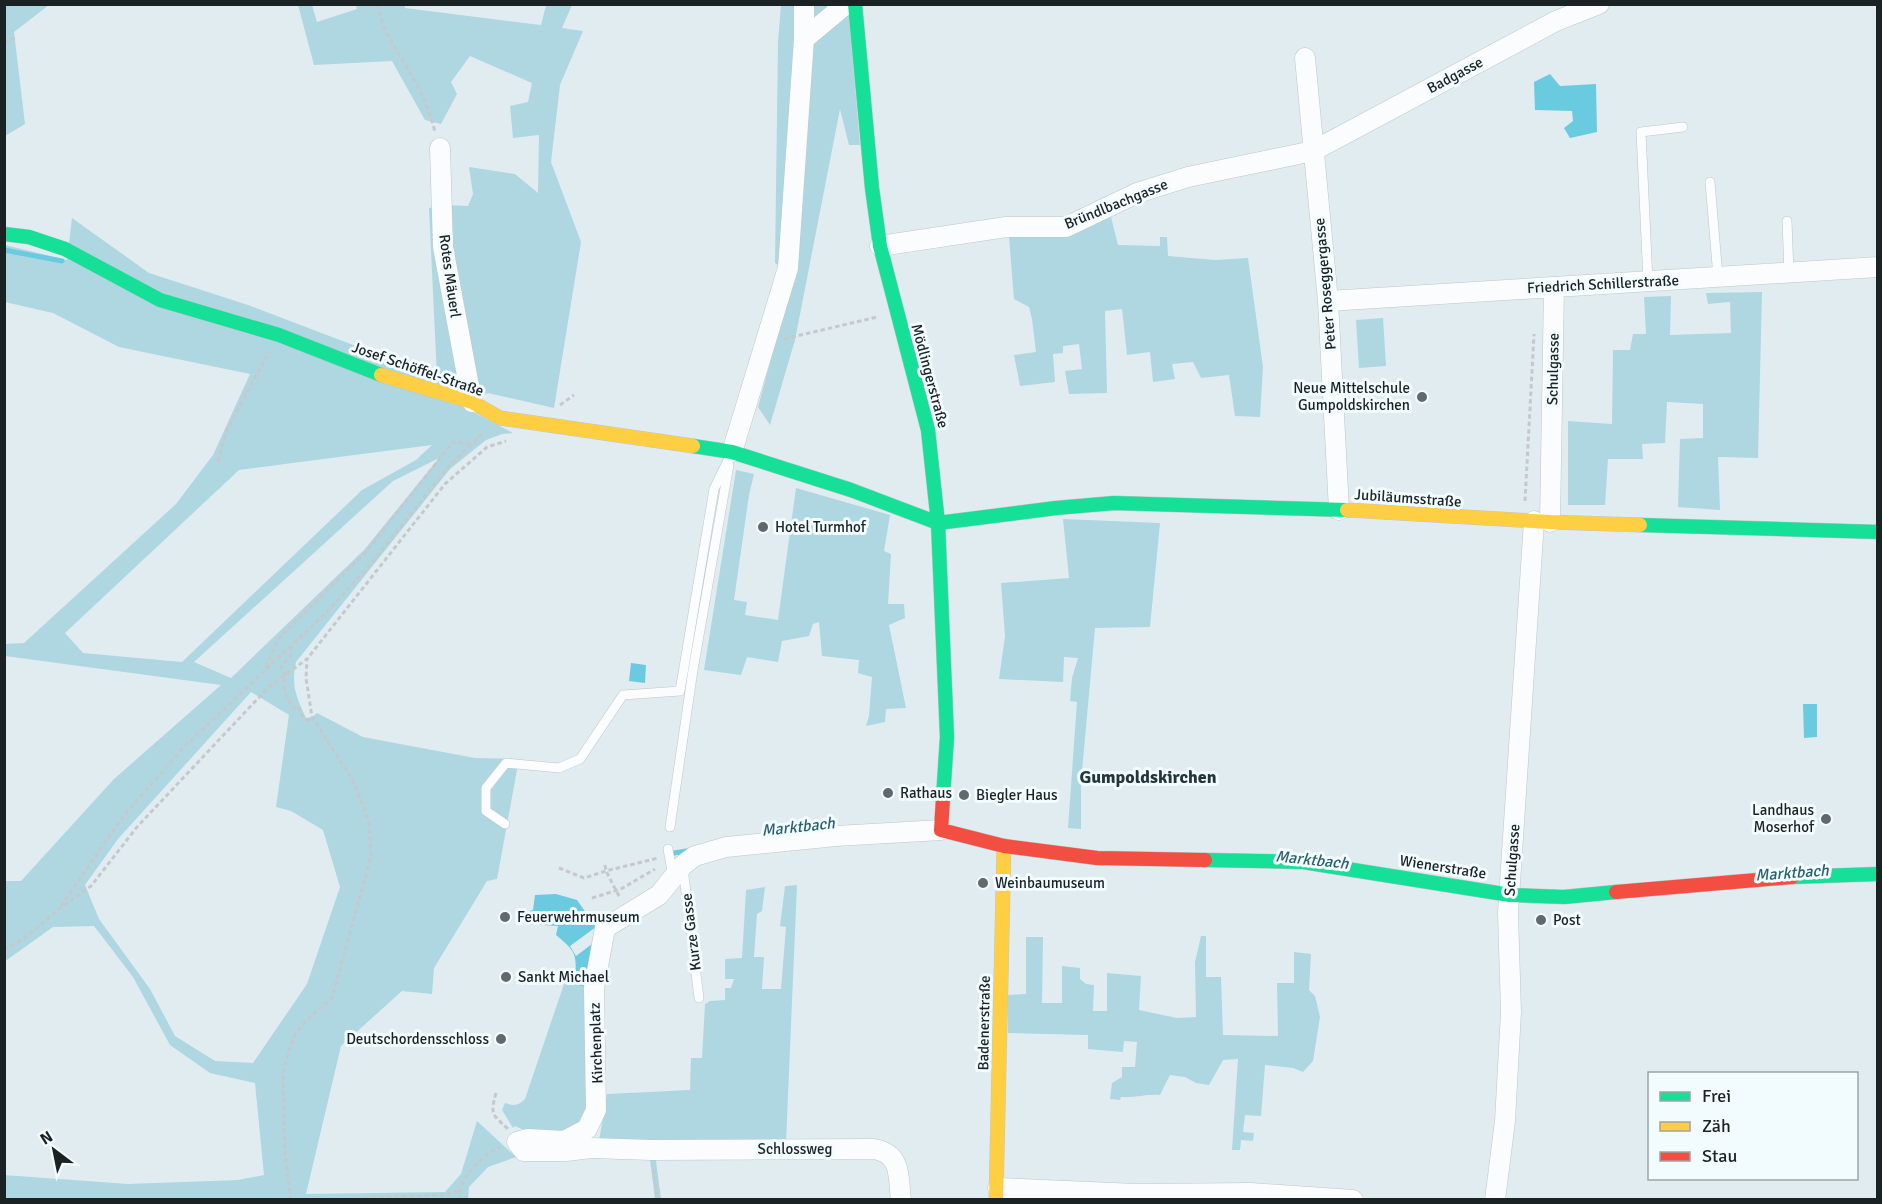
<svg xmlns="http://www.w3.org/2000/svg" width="1882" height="1204" viewBox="0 0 1882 1204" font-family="Signika,sans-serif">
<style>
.green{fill:#aed7e2;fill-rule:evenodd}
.water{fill:#6acadf}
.pier{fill:#e1ecf0}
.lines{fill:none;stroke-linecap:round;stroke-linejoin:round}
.stream{stroke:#6acadf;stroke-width:5}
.lane-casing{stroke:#bec6c9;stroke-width:10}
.street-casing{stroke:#bec6c9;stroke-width:21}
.fast-casing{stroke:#bec6c9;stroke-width:15}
.slow-casing{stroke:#bec6c9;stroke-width:15}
.jam-casing{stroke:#bec6c9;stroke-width:15}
.path{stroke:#c6c9cb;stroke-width:3;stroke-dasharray:4.5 3;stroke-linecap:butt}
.lane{stroke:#fafcfd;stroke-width:9}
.street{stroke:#fafcfd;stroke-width:20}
.fast{stroke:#16e098;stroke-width:14}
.slow{stroke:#ffcf43;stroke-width:14}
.jam{stroke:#f24e42;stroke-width:14}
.poi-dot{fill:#60696b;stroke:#f2fbfd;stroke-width:2}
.labels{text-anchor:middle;stroke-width:6;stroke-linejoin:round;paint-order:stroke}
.street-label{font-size:15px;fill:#1a2224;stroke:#f2fbfd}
.poi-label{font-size:15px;fill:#1a2224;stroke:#f2fbfd;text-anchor:start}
.water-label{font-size:16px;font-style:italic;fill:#2b5f6b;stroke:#f2fbfd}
.quarter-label{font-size:18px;font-weight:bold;fill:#24363a;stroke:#f2fbfd}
</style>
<rect width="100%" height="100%" fill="#e1ecf0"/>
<path class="green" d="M 5,4 L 49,5 L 14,32 L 25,124 L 5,136 Z
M 404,4 L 405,8 L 541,25 L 546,5 L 572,5 L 562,28 L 583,31 L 560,85 L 551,162 L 581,242 L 554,408 L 488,393 L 458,404 L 513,433 L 502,434 L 486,440 L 450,469 L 296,662 C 291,686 296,696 306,718 L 312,717 L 317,713 L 363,737 L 475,758 L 519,759 L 497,879 L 487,881 L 434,968 L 432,994 L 402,991 L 341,1046 L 306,1194 L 445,1192 L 461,1174 L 477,1121 L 516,1157 L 488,1167 L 469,1187 L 468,1200 L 5,1199 L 4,1175 L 128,1184 L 238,1180 L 264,1175 L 255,1083 L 210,1073 L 170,1045 L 133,977 L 94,926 L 53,927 L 4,962 L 5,881 L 21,881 L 114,779 L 221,685 L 5,656 L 5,644 L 24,643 L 176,504 L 213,455 L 250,374 L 119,347 L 53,313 L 5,302 L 5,245 L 67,260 L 72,218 L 149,273 L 248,305 L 437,377 L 429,208 L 446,205 L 468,206 L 473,194 L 469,167 L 515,174 L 538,193 L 539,135 L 513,138 L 510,106 L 528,102 L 532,83 L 470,56 L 451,82 L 457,94 L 441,124 L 425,120 L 392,61 L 314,65 L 298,5 L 312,5 L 317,22 L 357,9 L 356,5 ZM 432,445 L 416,460 L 362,490 L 182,662 L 83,653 L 65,633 L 239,470 ZM 439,458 L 364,550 L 231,678 L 194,662 L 393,481 ZM 251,692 L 289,715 L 276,807 L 291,811 L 323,830 L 340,887 L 307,984 L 253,1063 L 215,1061 L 175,1036 L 150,989 L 99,919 L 85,885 L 118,839 Z
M 781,5 L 848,5 L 860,145 L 849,145 L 840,109 L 795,340 L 770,425 L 758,407 L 794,274 L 775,263 L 778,42 Z
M 1111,217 L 1118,245 L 1160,246 L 1160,237 L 1167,237 L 1168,256 L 1215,260 L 1248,258 L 1263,367 L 1260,417 L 1235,416 L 1229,375 L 1201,378 L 1193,362 L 1172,364 L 1175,379 L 1153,382 L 1150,352 L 1127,355 L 1122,309 L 1105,311 L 1107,393 L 1069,394 L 1065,371 L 1082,369 L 1079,344 L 1063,346 L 1063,353 L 1053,354 L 1055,382 L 1020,386 L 1014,355 L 1036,352 L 1032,319 L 1029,307 L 1014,299 L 1009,237 L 1057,237 Z
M 1762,292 L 1758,458 L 1718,457 L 1720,510 L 1678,507 L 1680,439 L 1703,438 L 1703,404 L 1667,402 L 1665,443 L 1642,444 L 1643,459 L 1608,459 L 1605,505 L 1568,505 L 1568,421 L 1612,424 L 1613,350 L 1630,350 L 1633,334 L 1646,334 L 1644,297 L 1671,296 L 1670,335 L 1731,333 L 1730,302 L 1708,304 L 1706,293 Z
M 1383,318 L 1386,366 L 1359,368 L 1356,320 Z
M 736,470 L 754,474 L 749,495 L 734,600 L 747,602 L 745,615 L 778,620 L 796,488 L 890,515 L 884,551 L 891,554 L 888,604 L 904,604 L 905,618 L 889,625 L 906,708 L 886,709 L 885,722 L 866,726 L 869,716 L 872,677 L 858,673 L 859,660 L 822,656 L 819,622 L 813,624 L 809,636 L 782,641 L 778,662 L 747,657 L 741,675 L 704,670 Z
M 1063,519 L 1160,523 L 1150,627 L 1095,628 L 1081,782 L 1081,829 L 1068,828 L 1077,702 L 1070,701 L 1072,678 L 1078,658 L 1064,657 L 1063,682 L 999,679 L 1005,636 L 1001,583 L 1069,578 Z
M 797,885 L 786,1142 L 599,1141 L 607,1094 L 690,1090 L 691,1058 L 702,1058 L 705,1004 L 710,1001 L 725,1000 L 725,988 L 731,988 L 734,979 L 725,979 L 725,959 L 742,958 L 746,890 L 765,887 L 762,911 L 757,914 L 754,957 L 764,957 L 762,989 L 781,989 L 786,927 L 780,926 L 785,886 Z
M 1201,936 L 1206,936 L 1206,977 L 1221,977 L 1223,1035 L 1278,1036 L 1277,983 L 1294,983 L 1294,952 L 1311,954 L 1309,990 L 1315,996 L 1320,1017 L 1313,1061 L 1303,1072 L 1293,1068 L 1265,1065 L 1261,1116 L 1245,1115 L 1243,1132 L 1254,1133 L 1253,1141 L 1241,1140 L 1240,1150 L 1232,1150 L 1238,1059 L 1223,1060 L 1209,1085 L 1196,1083 L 1185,1077 L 1170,1075 L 1160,1095 C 1146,1094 1135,1098 1121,1097 L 1120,1100 L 1110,1099 L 1112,1083 L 1122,1077 L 1122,1067 L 1135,1067 L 1137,1042 L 1124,1041 L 1123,1052 L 1088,1049 L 1088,1035 L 1008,1033 L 1008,995 L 1026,994 L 1026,937 L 1043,937 L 1042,1003 L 1062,1003 L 1062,966 L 1080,968 L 1080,979 L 1086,984 L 1094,985 L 1093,1011 L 1107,1011 L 1107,973 L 1141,976 L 1139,1010 L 1177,1018 L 1196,1017 L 1195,962 Z
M 565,981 L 590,988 L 591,1109 L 576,1131 L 533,1134 L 515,1126 L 513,1128 L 502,1110 L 505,1103 C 514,1106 518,1106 525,1099 Z
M 649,1152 L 655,1153 L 661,1199 L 655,1199 Z"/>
<path class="water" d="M 1550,74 L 1560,86 L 1596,84 L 1597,132 L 1570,138 L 1564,128 L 1573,121 L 1572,111 L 1535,110 L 1534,82 Z
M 631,663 L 646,665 L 645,683 L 629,681 Z
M 1803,704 L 1817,704 L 1817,737 L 1804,738 Z
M 556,894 L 577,900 L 596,927 L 590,988 L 575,984 C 576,955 579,954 556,935 L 558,926 L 526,924 L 526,912 L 533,910 L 535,895 Z"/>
<path class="pier" d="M 596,927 L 596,941 L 576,956 L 570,946 Z"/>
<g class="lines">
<path class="stream" d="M 4,250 L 62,261
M 674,853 L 693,850"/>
<g class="lane-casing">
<path id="lane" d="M 1710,182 L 1718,277
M 1787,221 L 1789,273
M 1648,281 L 1641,132 L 1683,127
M 505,824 L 486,811 L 486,788 L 506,763 L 559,768 L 580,759 L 623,695 L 680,691 L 714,489 L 731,454
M 670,827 L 693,670 L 729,465
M 668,849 L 673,876
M 683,868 L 699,998"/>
</g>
<g class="street-casing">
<path id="street" d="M 804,39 L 846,4
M 1305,58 L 1328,301 L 1339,510
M 440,148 L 443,247 L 472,402
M 880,246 L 1006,227 L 1066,227 L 1137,193 L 1188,177 L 1313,151 L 1556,21 L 1599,4
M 1328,301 L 1878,267
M 732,452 L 788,268 L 804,39 L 804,4
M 1550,522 L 1554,287
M 998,1188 L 1136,1194 L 1251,1193 L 1353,1200
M 901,1200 C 898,1176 902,1154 874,1149 L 652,1150 L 591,1148 L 566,1151 L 524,1151 L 517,1142 L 528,1139 L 564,1141 L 587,1129 L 596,1110 L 594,988 L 605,928 L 659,895 L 683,865 L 695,856 L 726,847 L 836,836 L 941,830
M 1495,1200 L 1505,1121 L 1511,1012 L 1508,913 L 1534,521"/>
</g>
<g class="fast-casing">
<path id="fast" d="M 855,4 L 872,188 L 880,246 L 928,430 L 938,523 L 947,737 L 943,798
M 4,234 L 29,237 L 65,249 L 160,300 L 279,335 L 381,375
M 693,446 L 732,452 L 851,490 L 938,523 L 1056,508 L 1114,503 L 1347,510
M 1640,525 L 1878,532
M 1205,860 L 1303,862 L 1510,895 L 1564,897 L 1616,892
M 1792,877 L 1878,874"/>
</g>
<g class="slow-casing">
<path id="slow" d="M 381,375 L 472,402 L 500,418 L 693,446
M 1347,510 L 1550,522 L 1640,525
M 996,1200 L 1004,846"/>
</g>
<g class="jam-casing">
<path id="jam" d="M 943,798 L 941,830 L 1004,846 L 1097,858 L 1205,860
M 1616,892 L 1792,877"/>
</g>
<path class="path" d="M 378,4 C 383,35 397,50 412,76 C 423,94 430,112 435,132
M 4,43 L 16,37
M 784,339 L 877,317
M 560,405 L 574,395
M 218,461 L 227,430 L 269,352
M 1525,501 L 1534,334
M 292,646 L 290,657 L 281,667 L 285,674 L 284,692 L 293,708 L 298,706 C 302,715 302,720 313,721
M 266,667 L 278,639 L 366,552 L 453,442 L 472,444
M 605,865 L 606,871 L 620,898
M 559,868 L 584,878 L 606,871 L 658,858
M 592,898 L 621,889 L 655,869
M 61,906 L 125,814 L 185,746 L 328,611 L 370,565 L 450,465 L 483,433
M 4,950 L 26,937 L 59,909 L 91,886 L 137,827 L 248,709 L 270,686 L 307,659 L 445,484 L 487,447 L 506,441
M 496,1093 C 490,1115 492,1114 508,1129
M 654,1169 L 657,1200
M 259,1200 L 278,1200
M 291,1200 L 285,1155 L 283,1075 L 288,1053 L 295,1034 L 310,1017 L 332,998 L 371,856 L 369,823 L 362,802 L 352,779 L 312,717 L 306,678 L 307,659
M 312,1200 L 444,1195 L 459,1191
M 459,1200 C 460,1176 480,1157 500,1147"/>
<use href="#lane" class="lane"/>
<use href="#street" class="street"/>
<use href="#fast" class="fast"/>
<use href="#slow" class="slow"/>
<use href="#jam" class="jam"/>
</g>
<g class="poi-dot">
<circle cx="1422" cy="397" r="6"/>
<circle cx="763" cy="527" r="6"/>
<circle cx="888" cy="793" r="6"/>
<circle cx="964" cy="795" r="6"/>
<circle cx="1826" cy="819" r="6"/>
<circle cx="983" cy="883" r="6"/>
<circle cx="505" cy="917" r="6"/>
<circle cx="1541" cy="920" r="6"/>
<circle cx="506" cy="977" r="6"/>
<circle cx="501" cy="1039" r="6"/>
</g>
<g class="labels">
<g class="street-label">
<text transform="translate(1455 75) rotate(-28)" y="5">Badgasse</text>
<text transform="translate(1116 204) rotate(-22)" y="5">Bründlbachgasse</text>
<text transform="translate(450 276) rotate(82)" y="5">Rotes Mäuerl</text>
<text transform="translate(1325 284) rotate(-95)" y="5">Peter Roseggergasse</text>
<text transform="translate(1603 284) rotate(-3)" y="5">Friedrich Schillerstraße</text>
<text transform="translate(418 369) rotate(19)" y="5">Josef Schöffel-Straße</text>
<text transform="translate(1553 369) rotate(-89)" y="5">Schulgasse</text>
<text transform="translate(930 376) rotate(75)" y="5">Mödlingerstraße</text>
<text transform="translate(1408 498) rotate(4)" y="5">Jubiläumsstraße</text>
<text transform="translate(1512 860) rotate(-86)" y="5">Schulgasse</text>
<text transform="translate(1443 867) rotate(9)" y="5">Wienerstraße</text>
<text transform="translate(691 932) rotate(-97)" y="5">Kurze Gasse</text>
<text transform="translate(984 1023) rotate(-89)" y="5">Badenerstraße</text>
<text transform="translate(596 1043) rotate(-92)" y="5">Kirchenplatz</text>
<text x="795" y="1154">Schlossweg</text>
</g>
<g class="poi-label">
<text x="1410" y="393" text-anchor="end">Neue Mittelschule<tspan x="1410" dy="17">Gumpoldskirchen</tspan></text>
<text x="775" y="532">Hotel Turmhof</text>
<text x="900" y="798">Rathaus</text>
<text x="976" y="800">Biegler Haus</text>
<text x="1814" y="815" text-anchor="end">Landhaus<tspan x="1814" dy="17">Moserhof</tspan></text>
<text x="995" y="888">Weinbaumuseum</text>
<text x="517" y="922">Feuerwehrmuseum</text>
<text x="1553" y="925">Post</text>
<text x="518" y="982">Sankt Michael</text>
<text x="489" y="1044" text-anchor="end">Deutschordensschloss</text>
</g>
<g class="water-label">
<text transform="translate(798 826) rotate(-6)" y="6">Marktbach</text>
<text transform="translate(1312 859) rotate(6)" y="6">Marktbach</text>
<text transform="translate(1792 872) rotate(-4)" y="6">Marktbach</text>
</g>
<g class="quarter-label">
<text x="1148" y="783">Gumpoldskirchen</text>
</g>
</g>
<rect width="1882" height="1204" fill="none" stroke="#1a2224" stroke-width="12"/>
<rect x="1648" y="1072" width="210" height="108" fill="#f2fbfd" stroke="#9ca4a6" stroke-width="1.5"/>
<rect x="1660" y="1092" width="30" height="9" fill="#16e098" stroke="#9ca4a6" stroke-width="1.5"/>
<text x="1702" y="1102" font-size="18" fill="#1a2224">Frei</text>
<rect x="1660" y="1122" width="30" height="9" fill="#ffcf43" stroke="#9ca4a6" stroke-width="1.5"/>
<text x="1702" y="1132" font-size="18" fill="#1a2224">Zäh</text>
<rect x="1660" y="1152" width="30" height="9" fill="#f24e42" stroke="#9ca4a6" stroke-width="1.5"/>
<text x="1702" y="1162" font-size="18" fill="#1a2224">Stau</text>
<g transform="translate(54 1150) rotate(328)" stroke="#f2fbfd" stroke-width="4.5" paint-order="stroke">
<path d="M0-4.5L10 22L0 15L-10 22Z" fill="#1a2224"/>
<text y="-9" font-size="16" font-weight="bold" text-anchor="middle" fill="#1a2224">N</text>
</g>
</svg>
